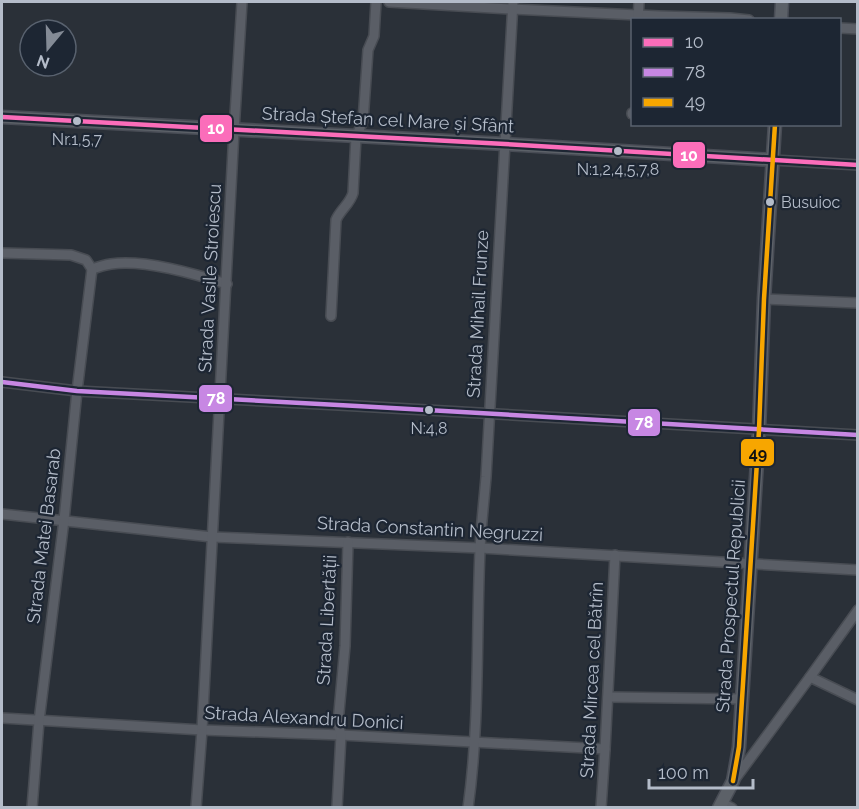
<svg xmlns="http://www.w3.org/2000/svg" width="859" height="809" font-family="Raleway,sans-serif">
	<rect width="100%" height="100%" fill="#2a3038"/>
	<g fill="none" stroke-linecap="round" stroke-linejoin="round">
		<g stroke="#484c53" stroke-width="12">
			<g id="minor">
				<path d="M389,2L512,9L659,16L730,18L749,20"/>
				<path d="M638,20L639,2"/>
				<path d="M840,28L858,29"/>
				<path d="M632,114V113"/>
				<path d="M773,160L858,165"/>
				<path d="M2,253L71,255L86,260L92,269C98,267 105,265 111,264C144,259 195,274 227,284"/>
				<path d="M764,299L858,303"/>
				<path d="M331,316L336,220C340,210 350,204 353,193L356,137L363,121L368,50L374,36L376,2"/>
				<path d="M2,382L77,391L357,406L858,435"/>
				<path d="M2,514L212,537L480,548L858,570"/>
				<path d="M810,677L858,700"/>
				<path d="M608,697L742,699"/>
				<path d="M2,718L202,730L341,735L605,749"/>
				<path d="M735,779L810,677L858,610"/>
				<path d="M722,803L732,808"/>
				<path d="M32,808L39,721L64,520L77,391L92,269"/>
				<path d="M196,808L202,730L234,131L242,2"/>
				<path d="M337,808L341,735L338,723L345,646L348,542"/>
				<path d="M468,808C480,722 476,636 480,550C481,526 484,501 486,477L513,2"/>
				<path d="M601,808L605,749L615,555"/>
			</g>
		</g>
		<g stroke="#484c55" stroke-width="15">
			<g id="major">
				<path d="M781,20L782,2"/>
				<path d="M2,117L505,144L773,160"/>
				<path d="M719,808L733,781L739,747L759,430L764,299L775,124"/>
			</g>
		</g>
		<use href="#minor" stroke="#5a5e66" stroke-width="9"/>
		<use href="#major" stroke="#5c6168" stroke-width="12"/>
		<g stroke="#1d2633" stroke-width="9">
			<path id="bus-1" d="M2,117L505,144L858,165"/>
		</g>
		<g stroke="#1d2633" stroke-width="9">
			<path id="bus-2" d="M2,382L77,391L357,406L858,435"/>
		</g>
		<g stroke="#1d2633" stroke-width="9">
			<path id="bus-3" d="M733,781L739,747L759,430L764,299L775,124"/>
		</g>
		<use href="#bus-1" stroke="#fb6dba" stroke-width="4.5"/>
		<use href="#bus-2" stroke="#c787e3" stroke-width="4.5"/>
		<use href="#bus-3" stroke="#f7a600" stroke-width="4.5"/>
	</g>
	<g fill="#b4bcc9" stroke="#1d2633" stroke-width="2">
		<circle cx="77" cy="121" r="5"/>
		<circle cx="618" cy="151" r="5"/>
		<circle cx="770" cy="202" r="5"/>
		<circle cx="429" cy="410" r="5"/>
	</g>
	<g text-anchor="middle" stroke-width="4.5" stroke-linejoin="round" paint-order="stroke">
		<g font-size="16" fill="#b4bcc9" stroke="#1d2633">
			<text x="77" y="145">Nr.1,5,7</text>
			<text x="618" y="175">N:1,2,4,5,7,8</text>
			<text x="781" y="208" text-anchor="start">Busuioc</text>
			<text x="429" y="434">N:4,8</text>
		</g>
		<g font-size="18" fill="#b4bcc9" stroke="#1d2633">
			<text transform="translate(388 120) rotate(3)" y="6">Strada Ștefan cel Mare și Sfânt</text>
			<text transform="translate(210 278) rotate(-87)" y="6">Strada Vasile Stroiescu</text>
			<text transform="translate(478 314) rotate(-87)" y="6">Strada Mihail Frunze</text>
			<text transform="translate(430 529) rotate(3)" y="6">Strada Constantin Negruzzi</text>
			<text transform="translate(44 536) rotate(-83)" y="6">Strada Matei Basarab</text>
			<text transform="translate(731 596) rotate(-86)" y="6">Strada Prospectul Republicii</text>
			<text transform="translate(327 620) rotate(-87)" y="6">Strada Libertății</text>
			<text transform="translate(592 680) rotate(-87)" y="6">Strada Mircea cel Bătrîn</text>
			<text transform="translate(304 718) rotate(3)" y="6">Strada Alexandru Donici</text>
		</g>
	</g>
	<g stroke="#1d2633" stroke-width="2">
		<rect x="199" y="114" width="34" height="29" rx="6" fill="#fb6dba"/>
		<rect x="672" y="141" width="34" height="28" rx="6" fill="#fb6dba"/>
		<rect x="198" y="384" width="35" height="29" rx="6" fill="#c787e3"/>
		<rect x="627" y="408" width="34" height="29" rx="6" fill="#c787e3"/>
		<rect x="740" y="438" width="35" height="29" rx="6" fill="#f7a600"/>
	</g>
	<g font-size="16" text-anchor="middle" font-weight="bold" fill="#fff">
		<text x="216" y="134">10</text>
		<text x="689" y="161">10</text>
		<text x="216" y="404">78</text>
		<text x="644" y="428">78</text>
	</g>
	<g font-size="16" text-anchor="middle" font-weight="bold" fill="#111">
		<text x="758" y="459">49</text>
	</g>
	<rect width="859" height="809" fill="none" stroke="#b4bcc9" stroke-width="6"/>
	<rect x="631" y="18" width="210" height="108" fill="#1d2633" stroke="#59626f" stroke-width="1.5"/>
	<rect x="643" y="38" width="30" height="9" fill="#fb6dba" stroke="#59626f" stroke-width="1.5"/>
	<text x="685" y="48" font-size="18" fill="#b4bcc9">10</text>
	<rect x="643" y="68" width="30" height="9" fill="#c787e3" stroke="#59626f" stroke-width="1.5"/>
	<text x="685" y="78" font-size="18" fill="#b4bcc9">78</text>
	<rect x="643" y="98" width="30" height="9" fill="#f7a600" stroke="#59626f" stroke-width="1.5"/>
	<text x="685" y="108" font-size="18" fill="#b4bcc9">49</text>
	<g transform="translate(48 48) rotate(199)"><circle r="28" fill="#1d2633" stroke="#59626f" stroke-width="1.5"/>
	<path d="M0-4.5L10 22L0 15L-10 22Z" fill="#848b96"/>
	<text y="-9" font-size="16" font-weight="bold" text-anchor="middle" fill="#b4bcc9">N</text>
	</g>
	<path d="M649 779v9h104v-9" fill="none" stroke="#b4bcc9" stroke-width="3"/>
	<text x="658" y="779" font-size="18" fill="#b4bcc9" stroke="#1d2633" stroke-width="4.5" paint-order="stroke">100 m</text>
</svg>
